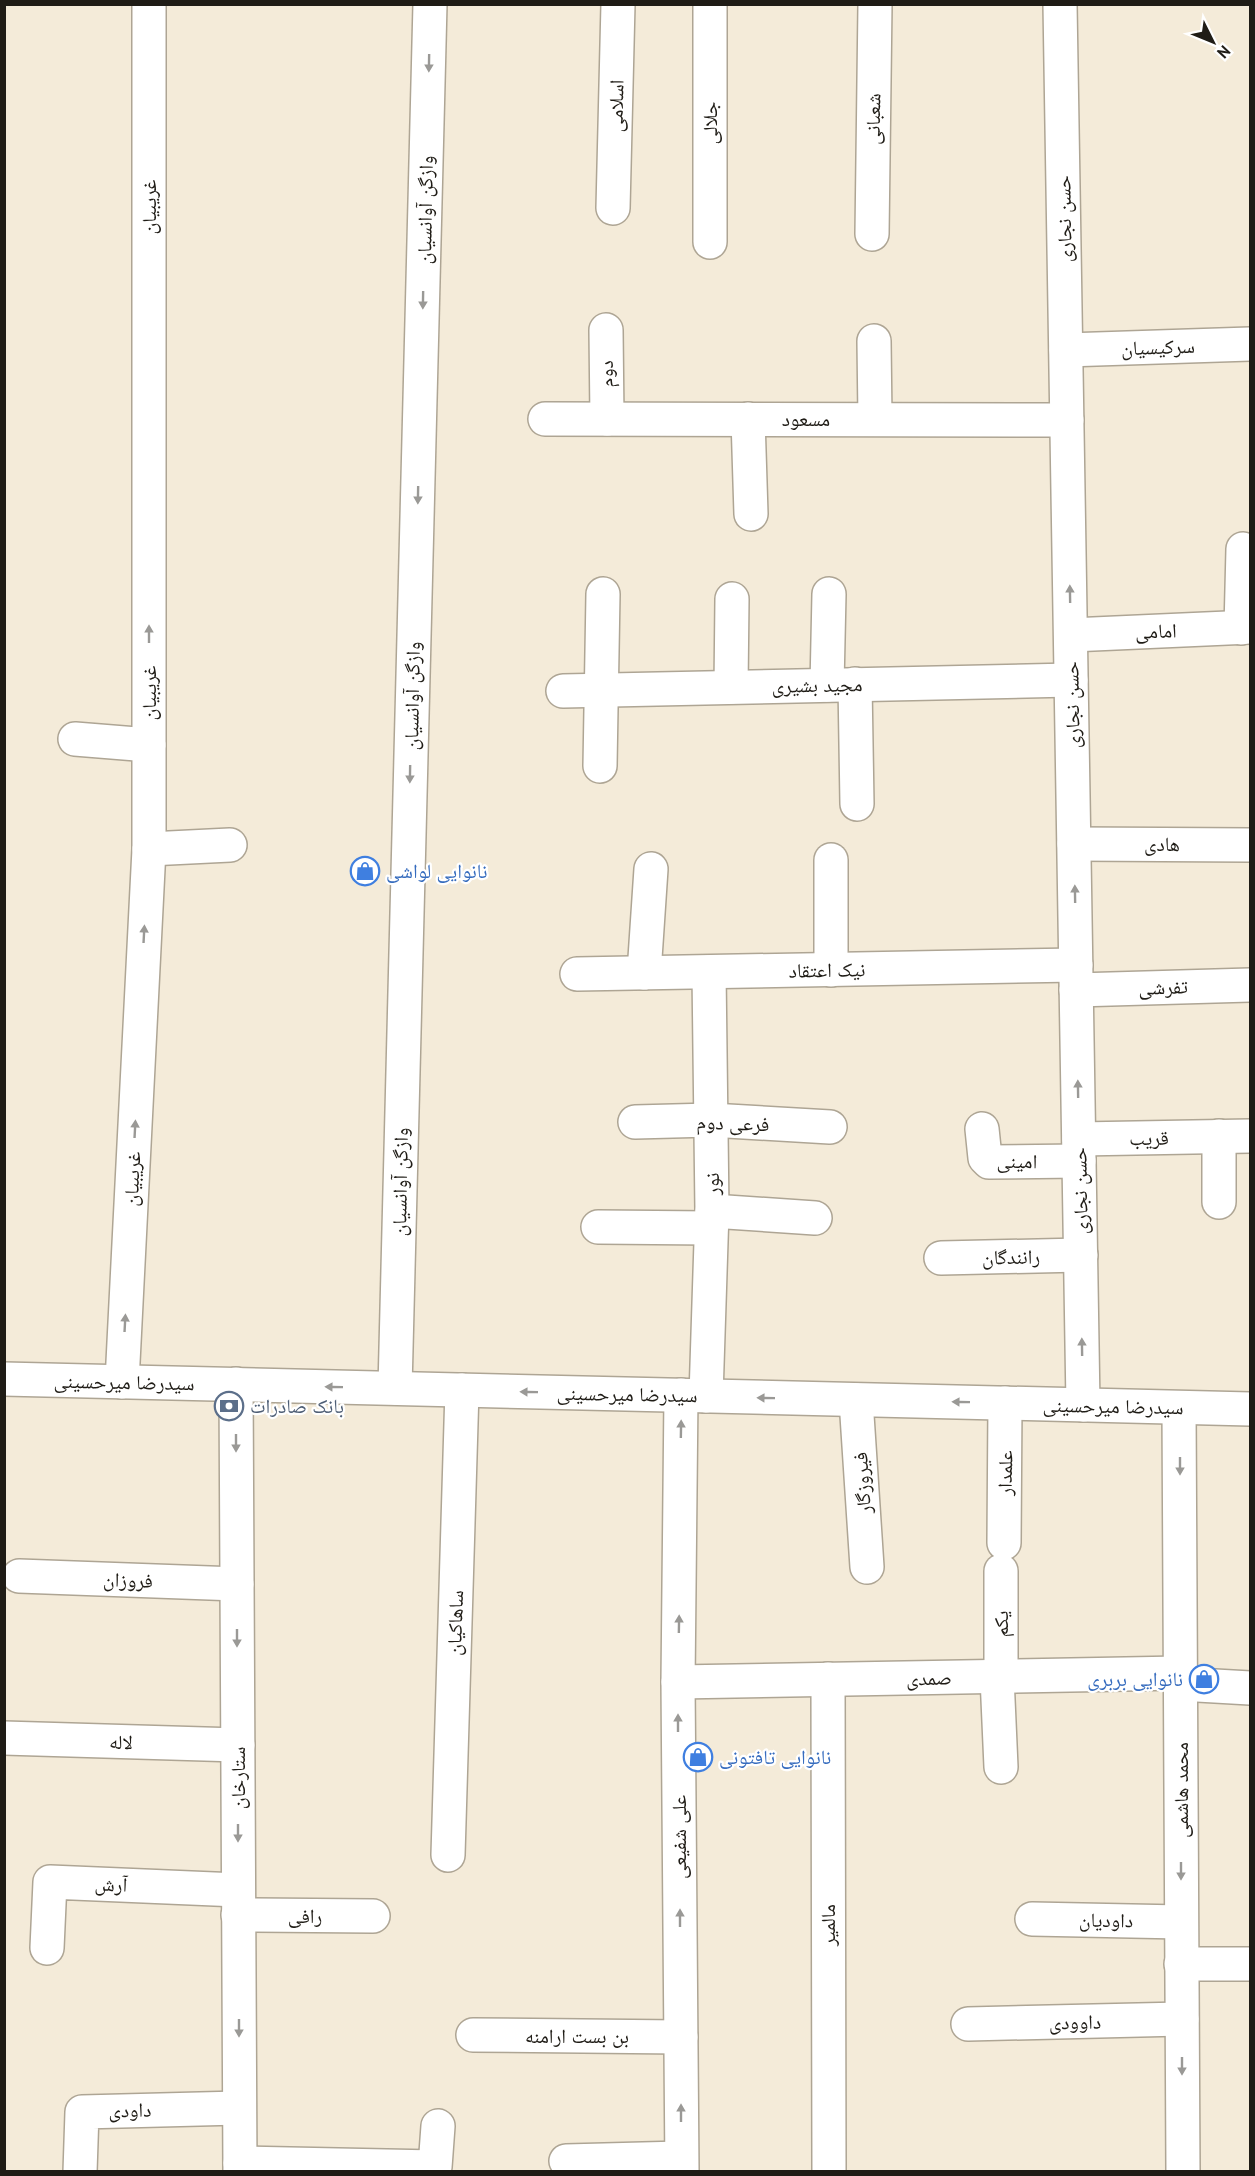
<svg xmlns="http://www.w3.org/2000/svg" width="1255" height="2176" font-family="'PT Sans','Noto Naskh Arabic',sans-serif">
	<rect width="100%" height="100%" fill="#f4ebd9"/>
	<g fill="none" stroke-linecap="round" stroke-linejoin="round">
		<g stroke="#aea594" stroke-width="36">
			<g id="street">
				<path d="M1060,4L1083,1405"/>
				<path d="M613,208L618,4"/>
				<path d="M872,234L875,4"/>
				<path d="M710,242V4"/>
				<path d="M606,330L607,419"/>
				<path d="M874,341L875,419"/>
				<path d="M1066,350L1250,344"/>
				<path d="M545,419L1067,420"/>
				<path d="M748,419L751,514"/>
				<path d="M1241,628L1243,549"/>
				<path d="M1071,635L1250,627"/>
				<path d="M855,684L857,804"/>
				<path d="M827,685L829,594"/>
				<path d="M731,687L732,599"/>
				<path d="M563,691L1071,680"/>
				<path d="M75,739L149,745"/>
				<path d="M600,766L603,594"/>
				<path d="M1074,844L1250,845"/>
				<path d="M149,849L230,845"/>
				<path d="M831,970V860"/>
				<path d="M644,973L651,869"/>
				<path d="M577,974L1076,965"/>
				<path d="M1076,990L1250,985"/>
				<path d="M635,1122L711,1120L830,1127"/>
				<path d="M982,1129L985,1158L989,1162L1079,1161"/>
				<path d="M1079,1139L1250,1136"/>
				<path d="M1219,1202V1136"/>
				<path d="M712,1211L815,1218"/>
				<path d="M598,1227L711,1228"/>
				<path d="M941,1258L1081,1255"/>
				<path d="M4,1379L1250,1409"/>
				<path d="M122,1382L149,849V4"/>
				<path d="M236,1384L240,2172"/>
				<path d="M395,1388L430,4"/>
				<path d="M681,1395L678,1682L682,2172"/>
				<path d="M706,1396L712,1211L709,972"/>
				<path d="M856,1400L867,1567"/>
				<path d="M1179,1408L1183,2172"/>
				<path d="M1004,1543L1005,1403"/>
				<path d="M1001,1571V1677"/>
				<path d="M19,1576L237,1584"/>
				<path d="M997,1677L1001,1767"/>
				<path d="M828,1679L829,2172"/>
				<path d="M678,1682L1180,1673"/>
				<path d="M1180,1684L1250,1688"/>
				<path d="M4,1738L238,1745"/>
				<path d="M448,1855L462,1390"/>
				<path d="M238,1915L373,1916"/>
				<path d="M1032,1919L1181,1922"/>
				<path d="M47,1948L50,1882L238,1890"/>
				<path d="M1181,1964H1250"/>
				<path d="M968,2024L1182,2019"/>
				<path d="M473,2035L681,2037"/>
				<path d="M566,2161L681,2158"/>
				<path d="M240,2163L435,2167L438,2126"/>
				<path d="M80,2172L82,2112L239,2108"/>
			</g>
		</g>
		<use href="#street" stroke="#fff" stroke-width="33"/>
	</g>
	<defs><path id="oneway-solid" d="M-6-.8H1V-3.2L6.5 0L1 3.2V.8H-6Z" transform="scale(1.5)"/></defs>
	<g fill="#9a9996">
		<use href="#oneway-solid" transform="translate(429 63) rotate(91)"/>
		<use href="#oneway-solid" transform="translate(423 300) rotate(91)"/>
		<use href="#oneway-solid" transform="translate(418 495) rotate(91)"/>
		<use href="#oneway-solid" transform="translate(1070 594) rotate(-91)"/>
		<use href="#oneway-solid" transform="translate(149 634) rotate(-90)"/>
		<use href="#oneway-solid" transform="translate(410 774) rotate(91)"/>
		<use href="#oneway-solid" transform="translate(1075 894) rotate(-91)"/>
		<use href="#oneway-solid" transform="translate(144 934) rotate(-87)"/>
		<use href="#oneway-solid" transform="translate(1078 1089) rotate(-91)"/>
		<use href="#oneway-solid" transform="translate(135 1129) rotate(-87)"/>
		<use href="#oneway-solid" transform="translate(125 1323) rotate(-87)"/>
		<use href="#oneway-solid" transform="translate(1082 1347) rotate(-91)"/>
		<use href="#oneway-solid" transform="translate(334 1387) rotate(-179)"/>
		<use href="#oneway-solid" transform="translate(529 1392) rotate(-179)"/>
		<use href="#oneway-solid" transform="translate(766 1398) rotate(-179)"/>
		<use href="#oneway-solid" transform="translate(961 1402) rotate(-179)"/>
		<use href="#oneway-solid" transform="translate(681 1429) rotate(-89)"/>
		<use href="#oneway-solid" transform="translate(236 1443) rotate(90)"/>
		<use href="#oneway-solid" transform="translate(1180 1466) rotate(90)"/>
		<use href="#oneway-solid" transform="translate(679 1624) rotate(-89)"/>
		<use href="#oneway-solid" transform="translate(237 1638) rotate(90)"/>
		<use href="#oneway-solid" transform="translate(678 1723) rotate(-90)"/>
		<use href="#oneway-solid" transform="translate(238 1833) rotate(90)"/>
		<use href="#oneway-solid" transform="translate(1181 1871) rotate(90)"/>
		<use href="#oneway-solid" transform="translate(680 1918) rotate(-90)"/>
		<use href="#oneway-solid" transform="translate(239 2028) rotate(90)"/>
		<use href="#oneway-solid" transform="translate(1182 2066) rotate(90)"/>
		<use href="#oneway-solid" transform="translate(681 2113) rotate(-90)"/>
	</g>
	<defs>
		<g id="shop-ring" transform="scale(1.5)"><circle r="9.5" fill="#fff" stroke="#3f7fe0" stroke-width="1.5"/><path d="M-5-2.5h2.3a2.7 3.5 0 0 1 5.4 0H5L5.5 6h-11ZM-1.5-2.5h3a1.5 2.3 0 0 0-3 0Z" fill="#3f7fe0"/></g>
		<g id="bank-ring" transform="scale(1.5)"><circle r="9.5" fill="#fff" stroke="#5c6f8a" stroke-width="1.5"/><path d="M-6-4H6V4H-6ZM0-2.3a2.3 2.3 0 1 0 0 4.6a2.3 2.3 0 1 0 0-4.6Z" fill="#5c6f8a"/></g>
	</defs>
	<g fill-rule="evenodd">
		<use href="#shop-ring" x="365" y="871"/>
		<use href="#bank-ring" x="229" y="1406"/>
		<use href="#shop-ring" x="1204" y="1679"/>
		<use href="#shop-ring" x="698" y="1757"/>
	</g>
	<g text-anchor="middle" stroke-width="4.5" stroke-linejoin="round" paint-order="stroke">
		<g font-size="20" fill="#1f1c16" stroke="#fff">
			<text transform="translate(616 106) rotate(-89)" y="7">اسلامی</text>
			<text transform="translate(873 119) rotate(-89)" y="7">شعبانی</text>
			<text transform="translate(710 123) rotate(-90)" y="7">جلالی</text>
			<text transform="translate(149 207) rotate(-90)" y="7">غریبیان</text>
			<text transform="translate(425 210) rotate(-89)" y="7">وازگن آوانسیان</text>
			<text transform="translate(1064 219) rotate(-91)" y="7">حسن نجاری</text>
			<text transform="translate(1158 347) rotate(-2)" y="7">سرکیسیان</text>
			<text transform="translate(606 374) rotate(-91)" y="7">دوم</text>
			<text x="806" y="426">مسعود</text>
			<text transform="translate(1156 631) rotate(-2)" y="7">امامی</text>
			<text transform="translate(817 685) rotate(-1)" y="7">مجید بشیری</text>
			<text transform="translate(149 693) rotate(-90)" y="7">غریبیان</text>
			<text transform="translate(412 696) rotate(-89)" y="7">وازگن آوانسیان</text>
			<text transform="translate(1072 705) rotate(-91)" y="7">حسن نجاری</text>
			<text x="1162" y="851">هادی</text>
			<text transform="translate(827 970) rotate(-1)" y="7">نیک اعتقاد</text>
			<text transform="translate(1163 987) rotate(-2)" y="7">تفرشی</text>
			<text transform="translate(733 1123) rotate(2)" y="7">فرعی دوم</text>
			<text transform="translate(1149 1138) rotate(-1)" y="7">قریب</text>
			<text transform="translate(1017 1161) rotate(1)" y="7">امینی</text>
			<text transform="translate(132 1179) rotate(-87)" y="7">غریبیان</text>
			<text transform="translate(400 1182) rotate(-89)" y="7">وازگن آوانسیان</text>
			<text transform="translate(712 1184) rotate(-91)" y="7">نور</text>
			<text transform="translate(1080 1191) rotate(-91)" y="7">حسن نجاری</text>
			<text transform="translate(1011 1257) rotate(-1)" y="7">رانندگان</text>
			<text transform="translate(124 1382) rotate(1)" y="7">سیدرضا میرحسینی</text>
			<text transform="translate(627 1394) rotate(1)" y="7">سیدرضا میرحسینی</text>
			<text transform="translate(1113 1406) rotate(1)" y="7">سیدرضا میرحسینی</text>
			<text transform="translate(1005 1473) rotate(-89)" y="7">علمدار</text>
			<text transform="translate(862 1483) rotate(-94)" y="7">فیروزگار</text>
			<text transform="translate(128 1580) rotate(2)" y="7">فروزان</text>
			<text transform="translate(455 1623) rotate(-88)" y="7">ساهاکیان</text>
			<text transform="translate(1001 1624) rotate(-90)" y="7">یکم</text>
			<text transform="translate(929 1678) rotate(-1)" y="7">صمدی</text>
			<text transform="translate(121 1742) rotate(2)" y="7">لاله</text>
			<text transform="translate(238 1778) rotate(-90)" y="7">ستارخان</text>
			<text transform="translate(1181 1790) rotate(-90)" y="7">محمد هاشمی</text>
			<text transform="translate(679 1837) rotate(-90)" y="7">علی شفیعی</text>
			<text transform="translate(111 1884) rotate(3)" y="7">آرش</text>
			<text x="305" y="1923">رافی</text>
			<text transform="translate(1106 1920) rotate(1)" y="7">داودیان</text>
			<text transform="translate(828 1925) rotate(-90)" y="7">مالمیر</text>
			<text transform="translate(1075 2022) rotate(-1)" y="7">داوودی</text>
			<text x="577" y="2043">بن بست ارامنه</text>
			<text transform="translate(130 2110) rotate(-1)" y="7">داودی</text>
		</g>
		<g font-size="20" fill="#366cbe" stroke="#fff" text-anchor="start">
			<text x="386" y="878">نانوایی لواشی</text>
			<text x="1183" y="1686" text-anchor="end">نانوایی بربری</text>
			<text x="719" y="1764">نانوایی تافتونی</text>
		</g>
		<g font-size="20" fill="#4e5e75" stroke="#fff" text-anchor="start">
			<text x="250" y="1413">بانک صادرات</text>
		</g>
	</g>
	<rect width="1255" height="2176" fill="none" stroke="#1f1c16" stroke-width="12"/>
	<g transform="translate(1213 42) rotate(133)" stroke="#ffffff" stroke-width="4.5" paint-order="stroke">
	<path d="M0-4.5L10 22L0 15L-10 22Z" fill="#1f1c16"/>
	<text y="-9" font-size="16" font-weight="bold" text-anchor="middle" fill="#1f1c16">N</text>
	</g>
</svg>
